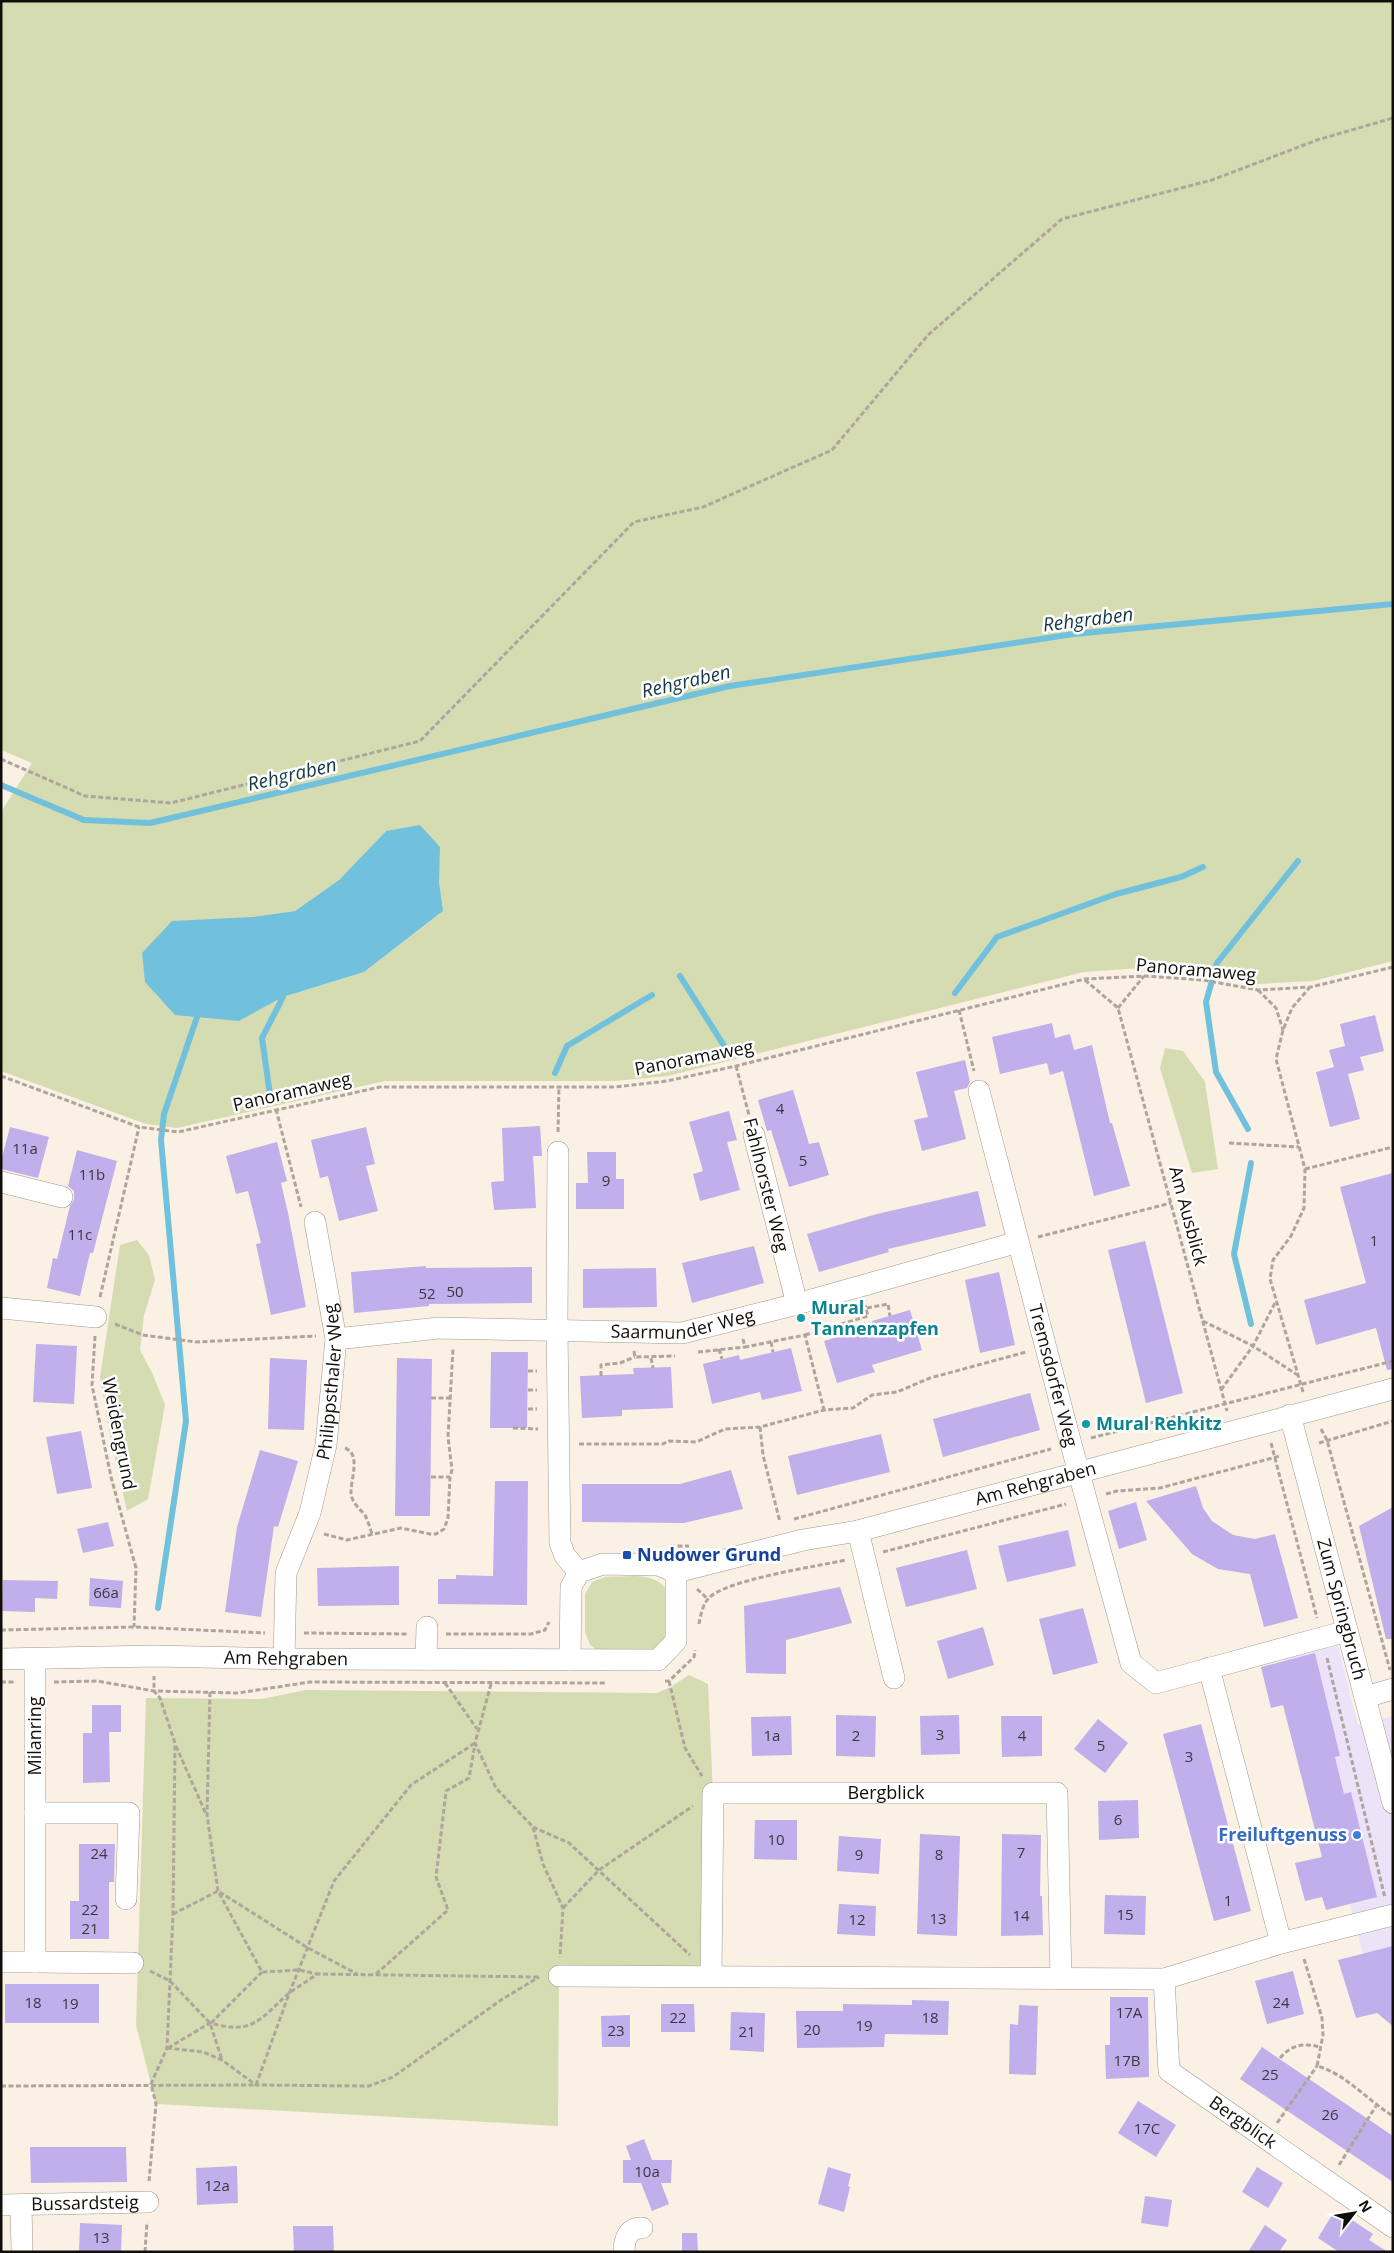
<svg xmlns="http://www.w3.org/2000/svg" width="1394" height="2253" font-family="'Open Sans',sans-serif">
	<rect width="100%" height="100%" fill="#faf0e4"/>
	<path fill="#ece3f8" d="M1338,1645L1358,1725L1393,1716V1988L1366,1965L1284,1659Z"/>
	<g fill="#d6dcb2" fill-rule="evenodd">
		<path d="M1,1H1393V961L1313,981L1258,984L1142,968L1084,972L668,1076L615,1081H385L177,1128L146,1124L1,1071V812L32,763L1,750ZM386,831L439,882L442,912L364,972L283,997L239,1021L252,917L295,911L339,880Z"/>
		<path d="M1165,1048L1183,1051L1205,1082L1218,1169L1192,1173L1160,1068Z"/>
		<path d="M137,1240L149,1255L155,1280L144,1315L140,1350L153,1375L165,1405L148,1499L127,1511L111,1441L100,1377L120,1245Z"/>
		<path d="M605,1577C625,1577 653,1571 666,1589C667,1610 675,1641 651,1650H597L590,1645L585,1632V1594L592,1582Z"/>
		<path d="M689,1675L708,1684L713,1793L711,1976H559L558,2126L156,2104L136,2025L146,1698L261,1699L306,1690L657,1693L671,1687Z"/>
	</g>
	<path fill="#72c1dc" d="M420,825L440,847L439,882L443,911L364,972L283,997L239,1021L175,1015L145,982L142,953L172,921L252,917L295,911L339,880L386,831Z"/>
	<g fill="none" stroke-linecap="round" stroke-linejoin="round">
		<g stroke="#72c1dc" stroke-width="6">
			<path d="M1,785L84,820L150,823L730,686L1074,634L1393,604"/>
			<path d="M680,976L728,1052"/>
			<path d="M955,993L997,937L1116,894L1181,877L1203,867"/>
			<path d="M555,1073L567,1046L652,995"/>
			<path d="M270,1095L262,1038L283,997"/>
			<path d="M1248,1129L1216,1072L1206,1002L1217,963L1298,861"/>
			<path d="M1251,1324L1234,1254L1251,1163"/>
			<path d="M158,1608L186,1421L161,1140L164,1114L197,1017"/>
		</g>
	</g>
	<g fill="#c0afeb">
		<path d="M1375,1015L1384,1051L1360,1057L1364,1070L1348,1074L1360,1119L1330,1127L1316,1072L1334,1067L1329,1050L1345,1046L1340,1024Z"/>
		<path d="M1052,1023L1055,1038L1070,1034L1074,1050L1092,1045L1110,1123H1112L1130,1186L1094,1196L1063,1071L1050,1075L1047,1063L1000,1074L992,1037Z"/>
		<path d="M965,1060L970,1082L967,1088L954,1091L966,1139L922,1151L914,1120L928,1117L916,1072Z"/>
		<path d="M793,1090L809,1144L819,1142L829,1175L789,1187L771,1130L767,1131L758,1100Z"/>
		<path d="M729,1111L737,1140L727,1142L740,1190L700,1201L693,1174L703,1171L689,1122Z"/>
		<path d="M540,1126L542,1156H533L536,1208L494,1210L491,1182L504,1181L502,1128Z"/>
		<path d="M10,1127L49,1137L38,1178L1,1169V1161Z"/>
		<path d="M366,1127L375,1164L366,1166L378,1211L339,1221L328,1176L320,1178L311,1140Z"/>
		<path d="M277,1142L287,1181L281,1183L288,1213L306,1307L271,1315L256,1244L261,1243L248,1191L236,1194L226,1156Z"/>
		<path d="M77,1150L117,1161L93,1253H90L80,1296L47,1288L53,1258L57,1259L70,1206L74,1200V1191L68,1186Z"/>
		<path d="M587,1152H616V1179H624V1209H576V1183H588Z"/>
		<path d="M1393,1173V1369L1387,1370L1376,1328L1316,1345L1304,1300L1366,1283L1340,1187Z"/>
		<path d="M978,1191L986,1226L888,1249L889,1252L819,1272L807,1234L877,1214Z"/>
		<path d="M1145,1241L1183,1393L1146,1403L1108,1250Z"/>
		<path d="M754,1246L764,1283L692,1303L682,1263Z"/>
		<path d="M426,1266V1268L532,1267V1303L429,1304V1306L354,1313L351,1272Z"/>
		<path d="M656,1268L657,1307L583,1308V1269Z"/>
		<path d="M999,1272L1015,1345L980,1353L965,1280Z"/>
		<path d="M910,1310L922,1350L872,1365L875,1372L837,1383L824,1341L873,1326L872,1321Z"/>
		<path d="M36,1344L77,1346L74,1404L33,1402Z"/>
		<path d="M791,1348L802,1391L762,1400L760,1392L712,1404L703,1364L739,1355L740,1360Z"/>
		<path d="M491,1352H528L527,1428H490Z"/>
		<path d="M270,1358L307,1360L304,1430L268,1429Z"/>
		<path d="M397,1358L432,1359L430,1516H395Z"/>
		<path d="M671,1367L673,1408L622,1410V1416L582,1418L580,1376L634,1374L633,1368Z"/>
		<path d="M1030,1393L1040,1430L943,1457L933,1419Z"/>
		<path d="M81,1431L92,1488L57,1494L46,1437Z"/>
		<path d="M881,1434L890,1472L797,1495L788,1456Z"/>
		<path d="M260,1450L298,1461L278,1527L274,1526L261,1617L225,1612L237,1527Z"/>
		<path d="M731,1470L743,1509L684,1523L582,1522V1484H680Z"/>
		<path d="M495,1481H528L527,1605L438,1604V1579H456V1575L493,1576Z"/>
		<path d="M1196,1486L1203,1508L1212,1521L1233,1535L1255,1539L1275,1534L1298,1618L1264,1627L1250,1574L1218,1569L1192,1554L1146,1501Z"/>
		<path d="M1136,1502L1147,1540L1119,1549L1108,1511Z"/>
		<path d="M1393,1507V1639H1386L1359,1526Z"/>
		<path d="M108,1522L114,1546L83,1553L77,1529Z"/>
		<path d="M1068,1530L1076,1566L1007,1582L998,1546Z"/>
		<path d="M967,1550L977,1589L906,1607L896,1568Z"/>
		<path d="M399,1566V1605L318,1606L317,1568Z"/>
		<path d="M90,1578L123,1581L121,1608L89,1606Z"/>
		<path d="M3,1580L58,1581L57,1599L35,1598V1612L2,1611Z"/>
		<path d="M840,1587L852,1623L786,1640V1674L746,1673L744,1606Z"/>
		<path d="M1083,1608L1098,1663L1053,1675L1039,1619Z"/>
		<path d="M983,1627L994,1665L948,1679L937,1641Z"/>
		<path d="M1315,1653L1340,1756L1335,1757L1344,1794L1351,1792L1377,1897L1326,1910L1322,1897L1305,1901L1295,1863L1322,1857L1283,1705L1271,1708L1261,1667Z"/>
		<path d="M92,1705H121V1732H109L110,1782L83,1783V1733H92Z"/>
		<path d="M836,1715L876,1716L875,1757L836,1756Z"/>
		<path d="M959,1715L960,1754L921,1755L920,1716Z"/>
		<path d="M791,1716L792,1755L752,1756L751,1717Z"/>
		<path d="M1001,1716H1042V1756L1002,1757Z"/>
		<path d="M1098,1719L1128,1743L1105,1773L1074,1749Z"/>
		<path d="M1201,1724L1251,1911L1214,1921L1163,1734Z"/>
		<path d="M1138,1800L1139,1838L1099,1840L1098,1801Z"/>
		<path d="M755,1820H797V1860L754,1859Z"/>
		<path d="M920,1834L960,1836L957,1936L917,1934Z"/>
		<path d="M1002,1834L1041,1835L1040,1896H1042L1043,1935L1001,1936Z"/>
		<path d="M839,1836L881,1839L879,1874L837,1871Z"/>
		<path d="M79,1844H115L114,1882H109V1939H70V1901H79Z"/>
		<path d="M1105,1895L1146,1896L1145,1935L1104,1934Z"/>
		<path d="M839,1904L876,1906L875,1936L837,1934Z"/>
		<path d="M1393,1946V2026L1377,2013L1356,2018L1338,1960Z"/>
		<path d="M1293,1971L1304,2014L1267,2024L1255,1981Z"/>
		<rect x="5" y="1984" width="94" height="39"/>
		<path d="M1110,1997H1148L1149,2077L1106,2079L1105,2045H1110Z"/>
		<path d="M912,2000L949,2001L948,2035L885,2034L884,2047L797,2048L796,2011H843V2004L912,2005Z"/>
		<path d="M661,2004H694L695,2032H661Z"/>
		<path d="M1019,2005L1038,2006L1036,2075L1009,2074L1010,2024L1018,2025Z"/>
		<path d="M731,2012L765,2013L764,2052L730,2050Z"/>
		<path d="M630,2015V2047H602L601,2016Z"/>
		<path d="M1262,2047L1393,2136V2182L1240,2079Z"/>
		<path d="M1138,2101L1176,2125L1156,2157L1118,2133Z"/>
		<path d="M644,2139L652,2160H672L671,2183H661L669,2204L652,2211L641,2183H623V2160H631L626,2146Z"/>
		<path d="M30,2147H126L127,2182L31,2183Z"/>
		<path d="M237,2166L238,2203L197,2205L196,2168Z"/>
		<path d="M828,2167L851,2174L848,2186L850,2187L844,2212L818,2204Z"/>
		<path d="M1257,2167L1283,2183L1268,2208L1242,2192Z"/>
		<path d="M1145,2196L1172,2200L1168,2227L1141,2223Z"/>
		<path d="M1332,2215L1343,2222L1346,2216L1373,2234L1369,2240L1388,2252H1339L1318,2238Z"/>
		<path d="M80,2223L122,2225L121,2252H79Z"/>
		<path d="M1265,2225L1287,2240L1279,2252H1248Z"/>
		<path d="M293,2226H333L334,2252H294Z"/>
		<path d="M682,2233H697L698,2252H682Z"/>
	</g>
	<g fill="none" stroke-linecap="round" stroke-linejoin="round">
		<g stroke="#a1988c" stroke-width="22">
			<g id="minor">
				<path id="s1" d="M979,1091L1071,1444L1131,1663L1156,1683L1347,1631"/>
				<path d="M754,1135L797,1304"/>
				<path d="M558,1152L557,1330L560,1543L565,1556L579,1572"/>
				<path d="M1,1182L62,1197"/>
				<path d="M1,1308L96,1317"/>
				<path id="s2" d="M336,1339L439,1328L682,1333L797,1304L1018,1242"/>
				<path id="s3" d="M1290,1415L1393,1803"/>
				<path d="M858,1531L894,1678"/>
				<path id="s4" d="M1,1659L155,1656L284,1659L658,1660L676,1641V1572"/>
				<path id="s5" d="M284,1659L286,1573L310,1513L326,1445L336,1339L315,1222"/>
				<path d="M426,1659L427,1627"/>
				<path id="s6" d="M570,1660L571,1587L579,1572L603,1564L658,1565L676,1572L803,1540L858,1531L1393,1389"/>
				<path d="M1209,1668L1281,1943"/>
				<path d="M1365,1697L1393,1689"/>
				<path d="M35,1813H129L126,1899"/>
				<path d="M1,1962H35V1659"/>
				<path d="M35,1962L133,1963"/>
				<path d="M559,1976L1164,1979L1281,1943L1393,1915"/>
				<path id="s7" d="M711,1976L713,1793H1057L1061,1979"/>
				<path id="s8" d="M1164,1979L1169,2071L1393,2227"/>
				<path id="s9" d="M1,2205L148,2202"/>
				<path d="M21,2205L22,2252"/>
				<path d="M624,2252C624,2240 628,2227 642,2228"/>
			</g>
		</g>
		<g stroke="#aea69d" stroke-width="3" stroke-dasharray="5 2.5" stroke-linecap="butt">
			<path d="M1,759L85,796L171,803L420,741L634,522L703,507L832,450L928,335L1062,219L1212,180L1317,140L1393,118"/>
			<path d="M1085,980L1118,1008L1227,1411"/>
			<path d="M1258,990L1276,1008L1283,1030"/>
			<path d="M1118,1008L1144,976"/>
			<path d="M959,1010L974,1071"/>
			<path d="M736,1066L749,1115"/>
			<path d="M1,1076L139,1127L178,1132L380,1087H615L667,1081L736,1066L1085,979L1144,976L1203,980L1258,990L1311,987L1393,967"/>
			<path d="M276,1109L301,1207"/>
			<path d="M558,1132L559,1086"/>
			<path d="M1229,1143L1299,1147"/>
			<path d="M1305,1169L1393,1147"/>
			<path d="M1038,1237L1171,1203"/>
			<path d="M100,1297L139,1127"/>
			<path d="M867,1308L888,1304L890,1316"/>
			<path d="M1203,1321L1253,1346L1299,1376"/>
			<path d="M115,1324L143,1335L196,1342L316,1336"/>
			<path d="M842,1324L844,1334"/>
			<path d="M805,1335L868,1316L865,1305"/>
			<path d="M95,1336L92,1385L111,1477L136,1568L134,1627"/>
			<path d="M743,1339L745,1347L805,1335L824,1410"/>
			<path d="M771,1342L773,1352"/>
			<path d="M719,1349L722,1359"/>
			<path d="M634,1351L635,1357L675,1356"/>
			<path d="M698,1352L745,1347"/>
			<path d="M651,1358L653,1368"/>
			<path d="M528,1371H537"/>
			<path d="M601,1376V1365L620,1363L635,1357"/>
			<path d="M528,1390H537"/>
			<path d="M1221,1390L1253,1346L1276,1301"/>
			<path d="M1303,1392L1270,1279L1273,1260L1291,1236L1304,1208L1305,1169L1276,1059L1283,1030L1292,1008L1310,987"/>
			<path d="M431,1398H451"/>
			<path d="M528,1409H537"/>
			<path d="M760,1427L763,1455L780,1522"/>
			<path d="M513,1428L538,1429"/>
			<path d="M1321,1429L1327,1440L1390,1670"/>
			<path d="M1091,1438L1393,1361"/>
			<path d="M1271,1443L1317,1618"/>
			<path d="M1319,1443L1393,1421"/>
			<path d="M579,1444H663L669,1441L696,1442L725,1429L760,1427L824,1410L853,1408L872,1395L897,1392L930,1378L1026,1352"/>
			<path d="M345,1448C361,1454 351,1478 351,1492C351,1502 359,1508 365,1515C368,1521 370,1528 372,1534"/>
			<path d="M431,1477H450"/>
			<path d="M1106,1494L1117,1491L1160,1488L1280,1456"/>
			<path d="M794,1519L1051,1449"/>
			<path d="M324,1534L347,1540L401,1528L430,1534H436L444,1529L448,1518L450,1477L452,1470L448,1437L453,1349"/>
			<path d="M670,1546H689"/>
			<path d="M883,1552L1066,1504"/>
			<path d="M697,1589L708,1599"/>
			<path d="M699,1624C700,1617 703,1604 708,1599C723,1580 819,1566 846,1560"/>
			<path d="M1,1630L134,1627L265,1633"/>
			<path d="M304,1633L407,1634"/>
			<path d="M446,1634H531L545,1630L549,1622"/>
			<path d="M1327,1658L1385,1898"/>
			<path d="M665,1681H669L694,1657L695,1650"/>
			<path d="M669,1681L685,1748L702,1776"/>
			<path d="M1,1682H15"/>
			<path d="M54,1682L97,1681L154,1691L238,1693L310,1682L606,1683"/>
			<path d="M445,1683L477,1729"/>
			<path d="M491,1684L475,1743L496,1788L533,1827L543,1864L563,1908L560,1957"/>
			<path d="M210,1692L207,1815L218,1891L262,1972L299,1970L317,1974"/>
			<path d="M176,1746L206,1814"/>
			<path d="M533,1827L569,1843L690,1955"/>
			<path d="M563,1908L599,1870L693,1806"/>
			<path d="M173,1914L218,1891L308,1948L357,1974"/>
			<path d="M1304,1959L1322,2018L1323,2035L1317,2066C1346,2074 1367,2100 1393,2116"/>
			<path d="M150,1971L170,1981L210,2023L222,2060"/>
			<path d="M376,1974L448,1910L436,1877L446,1791L469,1778L475,1744"/>
			<path d="M211,2023L262,1972"/>
			<path d="M167,2048L203,2052L222,2060L256,2085L369,2086L393,2077L501,2000L539,1977"/>
			<path d="M168,2048L210,2023C253,2035 259,2020 288,1994C297,1987 308,1981 317,1974L539,1977"/>
			<path d="M1280,2058C1290,2046 1303,2042 1319,2047"/>
			<path d="M1,2086L256,2085L289,1994L334,1881L411,1785L475,1743"/>
			<path d="M1277,2123L1317,2066"/>
			<path d="M1339,2165L1376,2106"/>
			<path d="M149,2181L156,2104L151,2084L167,2048L173,1914L175,1743L160,1698L154,1691V1676"/>
			<path d="M145,2252L147,2222"/>
		</g>
		<use href="#minor" stroke="#fff" stroke-width="21"/>
	</g>
	<g fill="#0f9aa8" stroke="#fff" stroke-width="2">
		<circle cx="801" cy="1318" r="5"/>
		<circle cx="1086" cy="1424" r="5"/>
	</g>
	<rect fill="#1a4fb4" stroke="#fff" stroke-width="2" x="622" y="1550" width="10" height="10" rx="2.5"/>
	<circle fill="#3f7fe0" stroke="#fff" stroke-width="2" cx="1357" cy="1835" r="5"/>
	<g text-anchor="middle" stroke-width="5" stroke-linejoin="round" paint-order="stroke">
		<g font-size="15" fill="#3d3642">
			<text x="780" y="1114">4</text>
			<text x="25" y="1154">11a</text>
			<text x="803" y="1166">5</text>
			<text x="92" y="1180">11b</text>
			<text x="606" y="1186">9</text>
			<text x="80" y="1240">11c</text>
			<text x="1374" y="1246">1</text>
			<text x="455" y="1297">50</text>
			<text x="427" y="1299">52</text>
			<text x="106" y="1598">66a</text>
			<text x="940" y="1740">3</text>
			<text x="772" y="1741">1a</text>
			<text x="856" y="1741">2</text>
			<text x="1022" y="1741">4</text>
			<text x="1101" y="1751">5</text>
			<text x="1189" y="1762">3</text>
			<text x="1118" y="1825">6</text>
			<text x="776" y="1845">10</text>
			<text x="1021" y="1858">7</text>
			<text x="99" y="1859">24</text>
			<text x="859" y="1860">9</text>
			<text x="939" y="1860">8</text>
			<text x="1228" y="1906">1</text>
			<text x="90" y="1915">22</text>
			<text x="1125" y="1920">15</text>
			<text x="1021" y="1921">14</text>
			<text x="938" y="1924">13</text>
			<text x="857" y="1925">12</text>
			<text x="90" y="1934">21</text>
			<text x="33" y="2008">18</text>
			<text x="1281" y="2008">24</text>
			<text x="70" y="2009">19</text>
			<text x="1129" y="2018">17A</text>
			<text x="678" y="2023">22</text>
			<text x="930" y="2023">18</text>
			<text x="864" y="2031">19</text>
			<text x="812" y="2035">20</text>
			<text x="616" y="2036">23</text>
			<text x="747" y="2037">21</text>
			<text x="1127" y="2066">17B</text>
			<text x="1270" y="2080">25</text>
			<text x="1330" y="2120">26</text>
			<text x="1147" y="2134">17C</text>
			<text x="647" y="2177">10a</text>
			<text x="217" y="2191">12a</text>
			<text x="101" y="2243">13</text>
		</g>
		<g font-size="18" fill="#110e0a" stroke="#fff">
			<text transform="translate(1196 970) rotate(5)" y="6">Panoramaweg</text>
			<text transform="translate(694 1058) rotate(-11)" y="6">Panoramaweg</text>
			<text transform="translate(292 1092) rotate(-13)" y="6">Panoramaweg</text>
			<text transform="translate(766 1185) rotate(76)" y="6">Fahlhorster Weg</text>
			<text transform="translate(1188 1216) rotate(75)" y="6">Am Ausblick</text>
			<text dy="6" stroke="none"><textPath href="#s2" startOffset="348">Saarmunder Weg</textPath></text>
			<text dy="6" stroke="none"><textPath href="#s1" startOffset="294">Tremsdorfer Weg</textPath></text>
			<text dy="6" stroke="none"><textPath href="#s5" startOffset="284">Philippsthaler Weg</textPath></text>
			<text transform="translate(119 1434) rotate(79)" y="6">Weidengrund</text>
			<text dy="6" stroke="none"><textPath href="#s6" startOffset="560">Am Rehgraben</textPath></text>
			<text dy="6" stroke="none"><textPath href="#s3" startOffset="201">Zum Springbruch</textPath></text>
			<text dy="6" stroke="none"><textPath href="#s4" startOffset="285">Am Rehgraben</textPath></text>
			<text transform="translate(35 1736) rotate(-90)" y="6">Milanring</text>
			<text dy="6" stroke="none"><textPath href="#s7" startOffset="356">Bergblick</textPath></text>
			<text dy="6" stroke="none"><textPath href="#s8" startOffset="182">Bergblick</textPath></text>
			<text dy="6" stroke="none"><textPath href="#s9" startOffset="84">Bussardsteig</textPath></text>
		</g>
		<g font-size="18" font-weight="bold" fill="#0d838f" stroke="#fff" text-anchor="start">
			<text x="811" y="1314">Mural<tspan x="811" dy="21">Tannenzapfen</tspan></text>
			<text x="1096" y="1430">Mural Rehkitz</text>
		</g>
		<g font-size="18" font-weight="bold" fill="#164399" stroke="#fff" text-anchor="start">
			<text x="637" y="1561">Nudower Grund</text>
		</g>
		<g font-size="18" font-weight="bold" fill="#366cbe" stroke="#fff" text-anchor="end">
			<text x="1347" y="1841">Freiluftgenuss</text>
		</g>
		<g font-size="19" font-style="italic" fill="#143945" stroke="#fff">
			<text transform="translate(1088 619) rotate(-7)" y="7">Rehgraben</text>
			<text transform="translate(686 681) rotate(-13)" y="7">Rehgraben</text>
			<text transform="translate(292 774) rotate(-13)" y="7">Rehgraben</text>
		</g>
	</g>
	<rect width="1394" height="2253" fill="none" stroke="#110e0a" stroke-width="5"/>
	<g transform="translate(1354 2213) rotate(59)" stroke="#ffffff" stroke-width="4" paint-order="stroke">
	<path d="M0-4L9 19L0 12L-9 19Z" fill="#110e0a"/>
	<text y="-8" font-size="14" font-weight="bold" text-anchor="middle" fill="#110e0a">N</text>
	</g>
</svg>
